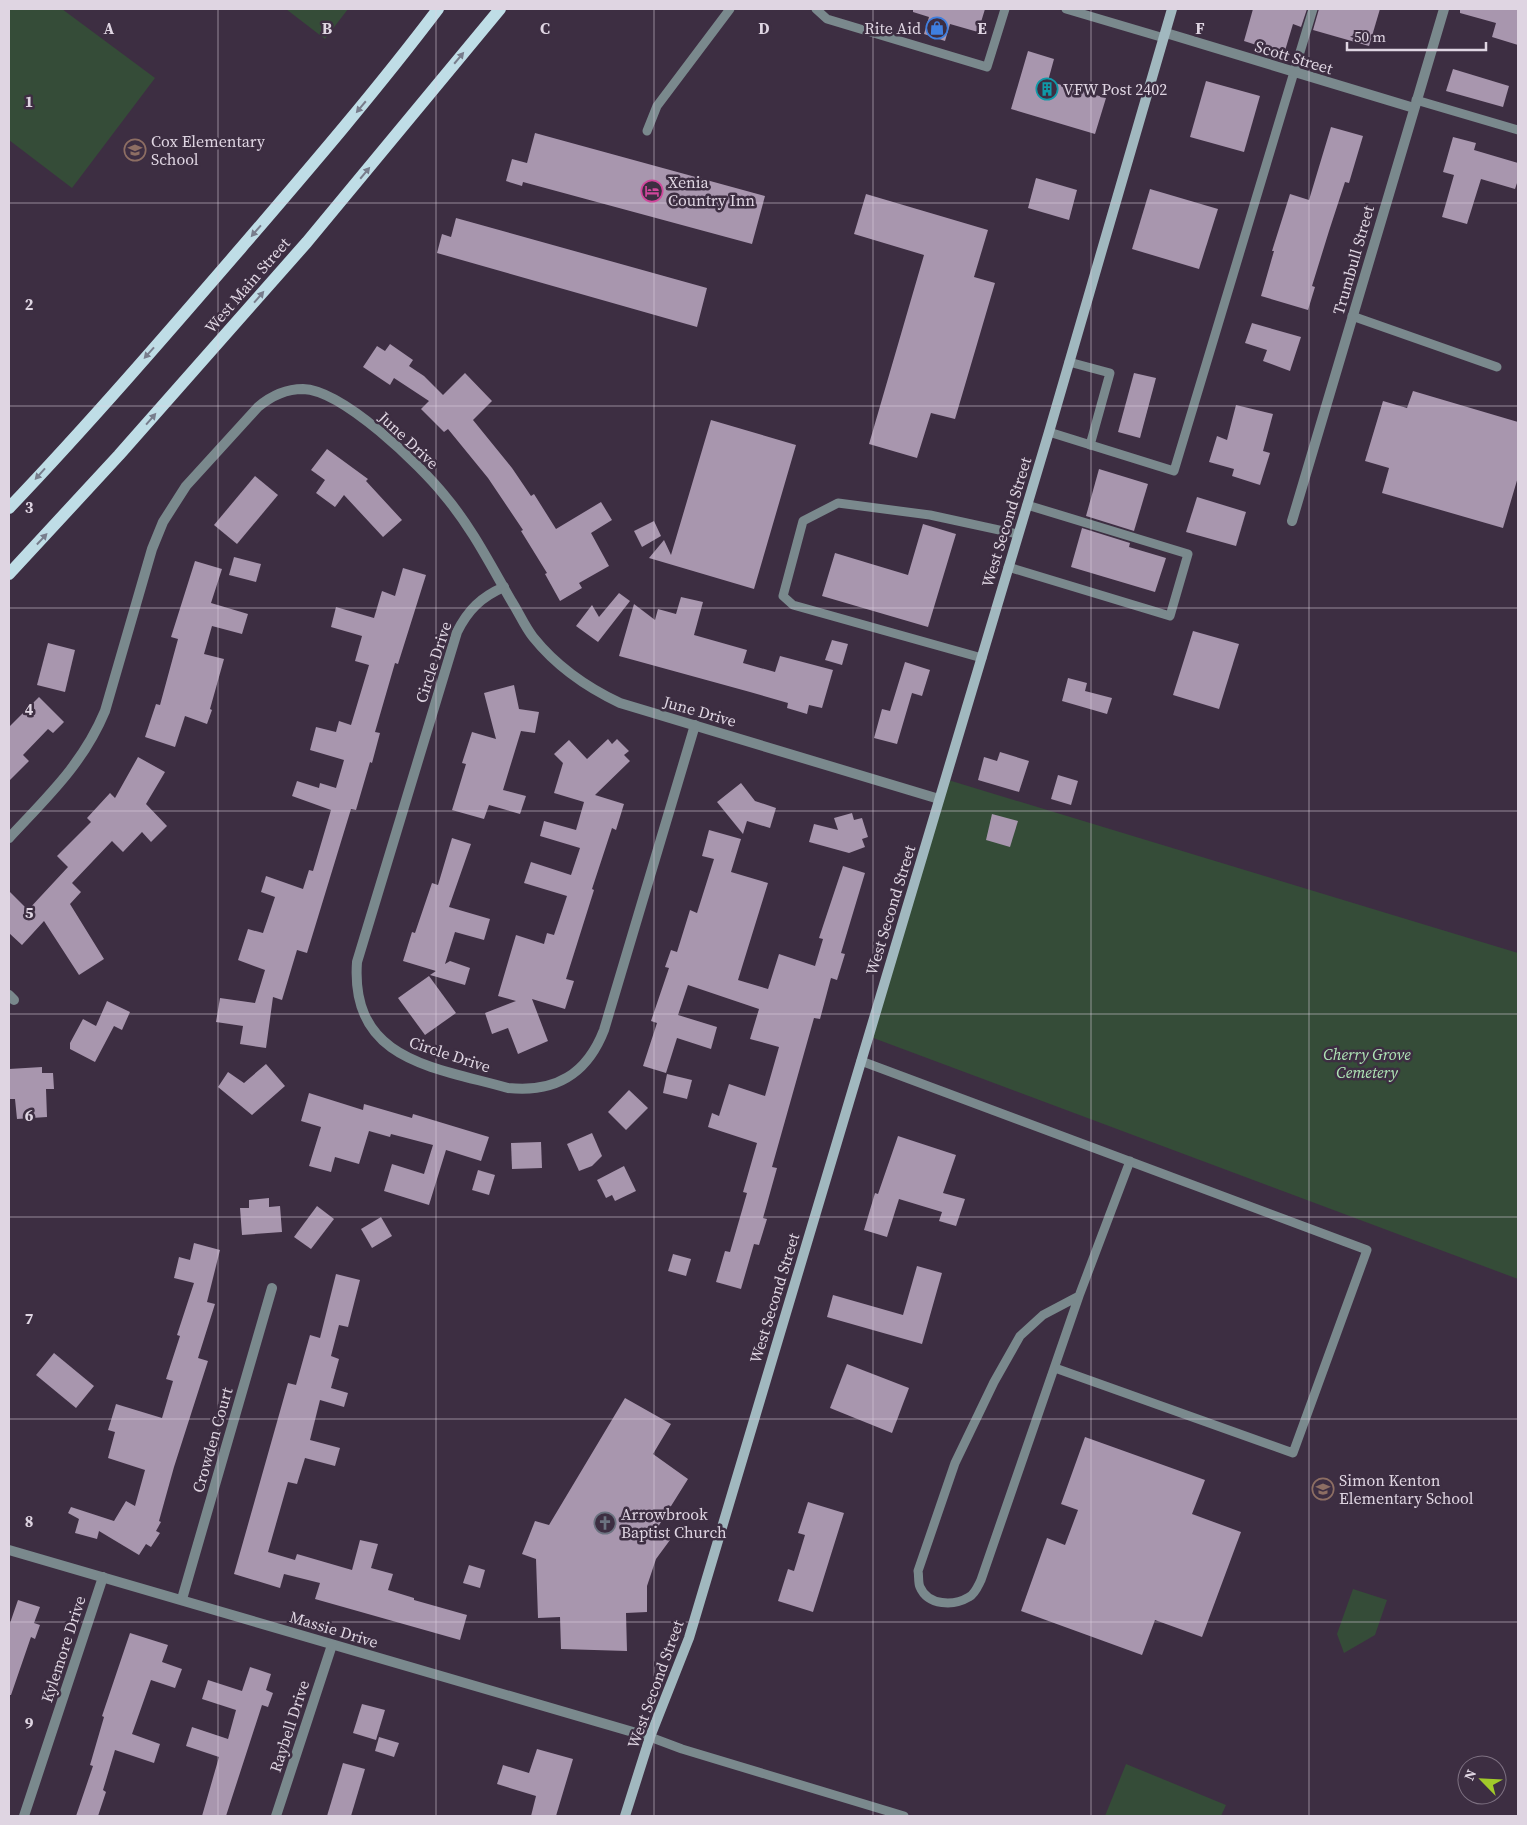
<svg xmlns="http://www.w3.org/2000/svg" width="1527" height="1825" font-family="'Source Serif 4',serif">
	<rect width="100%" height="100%" fill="#3d2e42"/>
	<g fill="#354c38">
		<path d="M9,9H62L155,78L72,188L9,140Z"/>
		<path d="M286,9H348L325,39Z"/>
		<path d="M945,779L1518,953V1279L868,1036Z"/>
		<path d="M1353,1589L1387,1600L1375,1635L1344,1653L1337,1634Z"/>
		<path d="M1126,1764L1226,1805L1221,1816H1105Z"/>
	</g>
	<g fill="#a896ae">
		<path d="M913,9H985L978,32L950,24L945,41L924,34L929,17L913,12Z"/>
		<path d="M1253,9H1307L1301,27L1293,24L1284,54L1244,41Z"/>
		<path d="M1319,9H1380L1369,46L1313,30Z"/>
		<path d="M1460,9H1518V45L1492,37L1496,23L1460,13Z"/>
		<path d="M1028,51L1054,59L1048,81L1106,98L1095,134L1011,109Z"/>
		<path d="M1453,69L1509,86L1503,107L1446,91Z"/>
		<path d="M1206,81L1260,96L1244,152L1190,137Z"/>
		<path d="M1331,127L1363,136L1349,183L1345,182L1329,231L1312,286L1315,287L1308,310L1261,296L1274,251H1272L1290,194L1309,200Z"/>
		<path d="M535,133L765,196L752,244L523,182L522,186L506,181L512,159L527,163Z"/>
		<path d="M1453,137L1476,143L1474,150L1518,163V180L1515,189L1481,179L1467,224L1442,217L1454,175L1443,172Z"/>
		<path d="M1036,178L1077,190L1069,220L1028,208Z"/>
		<path d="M1150,189L1218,209L1199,269L1132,249Z"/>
		<path d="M866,194L988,230L974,277L995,283L955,419L931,413L917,458L869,444L924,255L854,234Z"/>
		<path d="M456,218L707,288L697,327L437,253L442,234L451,237Z"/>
		<path d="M1252,323L1301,337L1290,371L1263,361L1267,350L1245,343Z"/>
		<path d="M390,344L413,360L409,366L424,376L443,395L465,373L492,401L473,420L512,468L531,496L534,494L556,529L601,502L612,520L591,533L609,566L579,583L582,588L560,601L545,574L547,573L521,531L523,530L488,478L448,429L444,432L421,409L429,401L394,378L390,385L363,367L377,346L385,351Z"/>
		<path d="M1134,373L1156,378L1140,438L1118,432Z"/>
		<path d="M1413,391L1518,422V477L1503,528L1382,493L1389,468L1365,461L1383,401L1407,408Z"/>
		<path d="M1236,405L1273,414L1263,451L1270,453L1260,485L1232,476L1234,469L1209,462L1217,436L1227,440Z"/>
		<path d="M711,420L796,445L754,589L649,558L664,540L671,555Z"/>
		<path d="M327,449L368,479L366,481L402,520L383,537L344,495L335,507L316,493L325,480L311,470Z"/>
		<path d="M1099,469L1148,484L1134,531L1086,516Z"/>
		<path d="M255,476L278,495L237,544L214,525Z"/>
		<path d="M1197,497L1246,512L1236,546L1186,532Z"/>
		<path d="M654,521L661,536L642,547L634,531Z"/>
		<path d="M923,524L956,534L928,627L822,596L835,553L908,575Z"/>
		<path d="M1082,528L1130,543L1129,547L1166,558L1155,592L1071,567Z"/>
		<path d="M234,557L261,564L256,582L229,575Z"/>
		<path d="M195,561L222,569L211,603L248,614L242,634L212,626L204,654L224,659L210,709L212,710L207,724L185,716L175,747L145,737L156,704L160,705L178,639L171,637Z"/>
		<path d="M403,568L426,575L398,664L395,663L375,732L380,733L372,763L370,762L356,810L351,809L307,953L297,950L282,1000L273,997L266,1048L240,1044L243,1026L216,1022L220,998L255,1003L265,970L238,960L248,929L263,933L275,897L261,892L266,876L303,889L309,870L313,871L331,810L292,796L297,781L319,788L320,783L336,788L344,760L310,750L316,727L336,732L339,721L351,725L369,665L355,661L362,636L331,627L336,607L374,618L382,591L395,596Z"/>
		<path d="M619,593L630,601L598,642L576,626L592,605L599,617Z"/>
		<path d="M681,597L703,602L694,635L747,650L743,663L775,672L780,656L833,670L822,708L809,705L807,714L787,708L788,703L750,692L619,656L634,604L655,620L658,609L676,614Z"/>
		<path d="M1193,631L1239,644L1219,709L1173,695Z"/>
		<path d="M832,640L848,644L842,665L825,660Z"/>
		<path d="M48,643L75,650L65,692L37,685Z"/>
		<path d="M905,662L930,670L922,696L912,693L897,744L874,738L882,709L890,711Z"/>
		<path d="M1068,678L1087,683L1085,691L1112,698L1107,714L1062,701Z"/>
		<path d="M514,685L519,709L539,712L535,733L521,731L503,790L526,796L520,814L489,805L484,819L452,810L466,764L462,763L472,732L496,739L484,693Z"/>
		<path d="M39,697L64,722L53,733L48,729L23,755L29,761L9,781V727Z"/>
		<path d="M608,739L612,744L617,739L629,751L624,755L630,761L595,795L624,804L616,830L612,828L592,889L594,890L566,979L574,981L565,1009L532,999L548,1041L518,1054L508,1028L492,1034L485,1013L516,1001L498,996L516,935L544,944L547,933L554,935L567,896L524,883L531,862L571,875L580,848L540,836L544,821L576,830L584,802L554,793L563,763L554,754L569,740L587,759Z"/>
		<path d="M1000,752L1029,761L1019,792L978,780L984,757L997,761Z"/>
		<path d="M138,757L165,772L146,804L167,826L151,842L142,832L123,852L112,841L72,883L81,892L70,904L104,959L79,975L44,921L22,945L9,933V891L28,910L68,867L57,856L91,822L87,818L110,793L115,798Z"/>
		<path d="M1058,775L1078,781L1071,805L1051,799Z"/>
		<path d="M741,783L755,801L776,808L770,828L747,821L743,834L717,802Z"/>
		<path d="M852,813L854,820L862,818L868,837L862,839L865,847L849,853L809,842L814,824L838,830L834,818Z"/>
		<path d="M992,814L1018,821L1010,847L986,840Z"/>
		<path d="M709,830L741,839L731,872L768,883L738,980L768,989L779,954L815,966L823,939L819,938L843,866L865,873L841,953L845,954L837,980L831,978L820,1019L814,1018L772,1167L777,1168L763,1218L767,1219L759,1245L754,1244L741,1289L716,1282L725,1251L730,1252L747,1193L743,1192L757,1143L708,1127L712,1113L719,1116L729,1084L765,1096L779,1047L750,1039L759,1009L688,985L678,1015L717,1027L711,1049L677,1038L666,1073L643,1066L657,1023L651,1021L669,968L665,967L671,950L677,952L690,910L697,913L714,859L702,856Z"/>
		<path d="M452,838L471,844L449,907L490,919L484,940L455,932L445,964L450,961L470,968L465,985L430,975L436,971L403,961L412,932L415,933L432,883L438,885Z"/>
		<path d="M429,976L456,1013L425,1035L398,998Z"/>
		<path d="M107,1001L130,1012L122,1030L114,1026L95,1062L70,1049V1043L83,1019L96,1026Z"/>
		<path d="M266,1064L285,1086L252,1115L218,1087L228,1072L244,1083Z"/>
		<path d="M42,1067V1073H53L54,1089H46L47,1117L17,1119L15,1099H9V1069Z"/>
		<path d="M667,1074L692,1080L687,1099L663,1093Z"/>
		<path d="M629,1090L648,1108L626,1130L608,1112Z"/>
		<path d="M309,1093L363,1110L364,1104L412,1118L413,1114L489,1137L481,1161L446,1150L429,1205L384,1191L392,1164L424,1174L433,1145L391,1134L390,1137L369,1131L359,1164L335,1157L331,1172L309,1166L321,1127L301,1121Z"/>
		<path d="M592,1133L602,1156L592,1166L579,1171L567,1144Z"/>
		<path d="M898,1136L956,1155L943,1193L965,1199L956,1226L939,1221L942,1212L899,1199L887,1237L864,1230L875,1193L878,1194Z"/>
		<path d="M541,1142L542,1168L512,1169L511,1143Z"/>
		<path d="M624,1166L636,1191L615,1201L612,1195L606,1198L597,1180Z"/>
		<path d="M478,1170L495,1175L489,1195L472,1190Z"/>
		<path d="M269,1198V1207L280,1206L282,1232L242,1235L240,1208H249V1200Z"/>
		<path d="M317,1206L334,1219L311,1249L294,1237Z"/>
		<path d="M381,1217L392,1236L372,1248L361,1229Z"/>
		<path d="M194,1243L220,1250L207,1302L215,1304L198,1358L208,1361L174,1467L159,1521L161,1522L156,1531L160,1533L151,1547L146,1544L139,1555L99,1531L97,1539L75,1533L79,1519L68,1513L71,1507L114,1521L126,1501L135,1506L145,1470L108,1458L115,1432L108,1430L116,1404L162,1418L173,1381L166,1379L180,1336L177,1335L194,1283L174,1278L179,1257L190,1260Z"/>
		<path d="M673,1254L691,1259L686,1276L668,1271Z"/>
		<path d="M917,1266L942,1273L922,1344L827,1317L833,1295L903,1315Z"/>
		<path d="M336,1274L360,1280L348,1327L339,1325L331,1356L339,1359L331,1388L348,1393L344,1407L320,1400L310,1440L340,1448L335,1466L305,1458L297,1484L288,1482L268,1552L295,1560L297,1554L352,1570L360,1540L378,1544L371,1568L393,1574L388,1590L414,1598V1600L467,1615L460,1640L315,1599L320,1583L284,1574L280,1588L234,1574L288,1383L296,1385L310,1335L320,1338Z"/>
		<path d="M54,1353L94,1386L76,1408L36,1375Z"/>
		<path d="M847,1364L909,1388L892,1433L830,1408Z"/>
		<path d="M625,1398L671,1424L653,1454L688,1479L656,1530L670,1540L656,1559L647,1586V1612L626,1613L627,1651L561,1649L560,1617L538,1618L536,1559L522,1554L535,1521L549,1525Z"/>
		<path d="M1085,1437L1205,1480L1192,1514L1241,1532L1202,1637L1155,1620L1142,1655L1021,1611L1047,1538L1065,1545L1078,1510L1061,1504Z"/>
		<path d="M808,1502L844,1513L813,1612L778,1601L788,1569L794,1571L805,1535L798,1533Z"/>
		<path d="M469,1565L485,1570L480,1588L463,1583Z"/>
		<path d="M18,1600L40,1607L34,1623L40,1625L35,1639L31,1637L11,1695H9V1626Z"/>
		<path d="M130,1633L168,1645L162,1662L182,1669L175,1688L151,1680L132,1734L160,1744L154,1763L115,1750L103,1790L106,1792L98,1816H76L93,1766L90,1765L104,1717L102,1716Z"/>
		<path d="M250,1667L271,1674L266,1690L273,1693L268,1707L262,1705L226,1816H202L219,1757L186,1746L192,1727L228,1739L236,1710L202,1699L208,1680L242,1691Z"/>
		<path d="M362,1704L385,1710L376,1740L353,1733Z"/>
		<path d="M379,1737L399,1743L394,1757L375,1751Z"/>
		<path d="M537,1749L573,1759L556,1816H531L536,1796L497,1784L503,1765L529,1773Z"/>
		<path d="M343,1763L365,1769L351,1816H327Z"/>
	</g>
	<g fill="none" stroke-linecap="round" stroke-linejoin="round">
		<g stroke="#7a898d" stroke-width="9">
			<path d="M816,9L827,19L987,67L1005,9"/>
			<path d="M1066,9L1164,38"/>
			<path d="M1416,100L1518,130"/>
			<path d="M647,131L657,106L730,9"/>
			<path d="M1352,316L1497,367"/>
			<path d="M1069,362L1110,373L1090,445"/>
			<path d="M1049,432L1174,471L1313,9"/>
			<path d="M1008,567L1170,616L1188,554L1027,505"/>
			<path d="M982,658L793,605L783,596L803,521L838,503L930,515L1018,534"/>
			<path d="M861,1061L1367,1250L1293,1453L1055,1368"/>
			<path d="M1079,1296L981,1580C978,1586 975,1594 969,1597C954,1606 928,1606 920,1587C918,1583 919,1575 918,1571L955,1463L994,1382L1020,1336L1043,1315L1079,1296L1130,1161"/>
			<path d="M650,1737L682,1749L904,1816"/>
		</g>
		<g stroke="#7a898d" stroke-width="10">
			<path d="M1166,33L1414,108"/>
			<path d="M1292,521L1444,9"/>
			<path d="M504,587C481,597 468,610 457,632L357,962C350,1061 434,1067 508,1088C556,1093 587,1074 604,1030L695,725"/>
			<path d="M9,838C47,797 83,764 105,711L152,549L163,522L186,486L258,407C271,396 285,389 303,389C343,390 420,465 445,496C472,528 491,566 512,602C519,613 525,627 533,637C557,667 586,687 620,703L939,799"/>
			<path d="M9,995L14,1000"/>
			<path d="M9,1550L650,1737"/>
			<path d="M182,1599L272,1288"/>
			<path d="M24,1816L103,1577"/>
			<path d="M276,1816L332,1645"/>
		</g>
		<path stroke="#a1b8bf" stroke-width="10" d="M625,1816L650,1737L689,1638L1049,432L1172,9"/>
		<g stroke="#bfdde6" stroke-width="12">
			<path d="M9,508C89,424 165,336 241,248C308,170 376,91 438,9"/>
			<path d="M9,574L119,455L307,242L500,9"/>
		</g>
	</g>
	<defs><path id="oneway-solid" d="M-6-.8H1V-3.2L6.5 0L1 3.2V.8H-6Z" transform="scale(1.25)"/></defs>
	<g fill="#787d8c">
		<use href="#oneway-solid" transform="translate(459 58) rotate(-50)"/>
		<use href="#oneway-solid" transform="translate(361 107) rotate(130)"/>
		<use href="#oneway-solid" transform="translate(365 173) rotate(-50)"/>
		<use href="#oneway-solid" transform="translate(256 231) rotate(131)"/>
		<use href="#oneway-solid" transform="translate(259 297) rotate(-49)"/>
		<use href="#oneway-solid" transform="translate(149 353) rotate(132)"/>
		<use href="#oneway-solid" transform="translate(151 419) rotate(-49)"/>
		<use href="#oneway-solid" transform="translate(40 474) rotate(132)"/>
		<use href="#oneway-solid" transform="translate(42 539) rotate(-47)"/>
	</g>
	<path fill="none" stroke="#dfd5e2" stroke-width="1" stroke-opacity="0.55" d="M218,9V1816M436,9V1816M654,9V1816M873,9V1816M1091,9V1816M1309,9V1816M9,203H1518M9,406H1518M9,608H1518M9,811H1518M9,1014H1518M9,1217H1518M9,1419H1518M9,1622H1518"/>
	<defs>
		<g id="shop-ring" transform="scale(1.125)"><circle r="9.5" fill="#3d2e42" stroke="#3f7fe0" stroke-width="1.5"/><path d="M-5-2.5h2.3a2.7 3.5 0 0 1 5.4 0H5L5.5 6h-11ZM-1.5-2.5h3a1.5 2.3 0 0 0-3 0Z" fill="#3f7fe0"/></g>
		<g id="building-ring" transform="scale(1.125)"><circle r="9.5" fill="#3d2e42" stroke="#0f9aa8" stroke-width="1.5"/><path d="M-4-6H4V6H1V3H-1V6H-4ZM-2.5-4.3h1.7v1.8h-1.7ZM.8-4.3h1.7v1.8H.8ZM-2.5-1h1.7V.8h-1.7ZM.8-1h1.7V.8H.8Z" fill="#0f9aa8"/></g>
		<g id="school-ring" transform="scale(1.125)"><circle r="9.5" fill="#3d2e42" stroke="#8d6e63" stroke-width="1.5"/><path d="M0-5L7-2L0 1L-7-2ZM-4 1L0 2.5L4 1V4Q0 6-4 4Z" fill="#8d6e63"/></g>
		<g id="hotel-ring" transform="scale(1.125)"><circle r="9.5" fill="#3d2e42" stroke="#d1479c" stroke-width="1.5"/><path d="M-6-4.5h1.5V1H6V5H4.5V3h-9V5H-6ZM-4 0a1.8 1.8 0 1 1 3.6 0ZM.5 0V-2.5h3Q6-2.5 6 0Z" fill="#d1479c"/></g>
		<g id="church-ring" transform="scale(1.125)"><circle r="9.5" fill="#3d2e42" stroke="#6b7280" stroke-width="1.5"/><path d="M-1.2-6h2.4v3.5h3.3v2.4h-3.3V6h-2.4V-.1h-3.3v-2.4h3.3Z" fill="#6b7280"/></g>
	</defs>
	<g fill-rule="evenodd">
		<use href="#shop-ring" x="937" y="28"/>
		<use href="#building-ring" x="1047" y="89"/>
		<use href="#school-ring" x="135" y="150"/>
		<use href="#hotel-ring" x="652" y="191"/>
		<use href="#school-ring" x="1323" y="1489"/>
		<use href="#church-ring" x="605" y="1523"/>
	</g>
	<g text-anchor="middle" stroke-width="5" stroke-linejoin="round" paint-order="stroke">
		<g font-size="16" fill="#dfd5e2" stroke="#3d2e42" text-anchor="start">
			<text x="921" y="34" text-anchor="end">Rite Aid</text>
			<text x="1063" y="95">VFW Post 2402</text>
			<text x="151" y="147">Cox Elementary<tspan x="151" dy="18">School</tspan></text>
			<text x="668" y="188">Xenia<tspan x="668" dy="18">Country Inn</tspan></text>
			<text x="1339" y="1486">Simon Kenton<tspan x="1339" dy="18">Elementary School</tspan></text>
			<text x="621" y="1520">Arrowbrook<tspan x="621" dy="18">Baptist Church</tspan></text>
		</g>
		<g font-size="16" fill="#dfd5e2" stroke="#3d2e42">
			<text transform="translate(1294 57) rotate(17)" y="6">Scott Street</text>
			<text transform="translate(1353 260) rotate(-74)" y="6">Trumbull Street</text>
			<text transform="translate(247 285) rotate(-49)" y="6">West Main Street</text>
			<text transform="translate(409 440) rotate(43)" y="6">June Drive</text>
			<text transform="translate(1006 522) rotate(-73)" y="6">West Second Street</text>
			<text transform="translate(433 662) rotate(-72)" y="6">Circle Drive</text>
			<text transform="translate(700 711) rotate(16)" y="6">June Drive</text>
			<text transform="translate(890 910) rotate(-73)" y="6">West Second Street</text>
			<text transform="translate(450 1054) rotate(18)" y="6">Circle Drive</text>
			<text transform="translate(774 1298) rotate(-73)" y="6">West Second Street</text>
			<text transform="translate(212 1440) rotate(-74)" y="6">Crowden Court</text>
			<text transform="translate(334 1629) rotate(17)" y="6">Massie Drive</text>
			<text transform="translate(63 1649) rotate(-72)" y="6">Kylemore Drive</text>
			<text transform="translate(655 1684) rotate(-70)" y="6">West Second Street</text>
			<text transform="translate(289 1726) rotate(-72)" y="6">Raybell Drive</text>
		</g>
		<g font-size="16" font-style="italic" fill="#afe6b6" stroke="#3d2e42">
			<text x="1367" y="1060">Cherry Grove<tspan x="1367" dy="18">Cemetery</tspan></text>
		</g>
	</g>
	<g font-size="16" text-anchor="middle" font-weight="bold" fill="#dfd5e2" stroke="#3d2e42" stroke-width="5" stroke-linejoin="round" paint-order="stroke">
		<text x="109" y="34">A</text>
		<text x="327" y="34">B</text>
		<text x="545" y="34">C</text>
		<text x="764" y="34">D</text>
		<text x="982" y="34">E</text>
		<text x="1200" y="34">F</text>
		<text x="29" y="107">1</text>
		<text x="29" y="310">2</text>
		<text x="29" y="513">3</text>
		<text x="29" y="715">4</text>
		<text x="29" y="918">5</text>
		<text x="29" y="1121">6</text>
		<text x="29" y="1324">7</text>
		<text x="29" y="1527">8</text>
		<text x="29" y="1729">9</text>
	</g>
	<rect width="1527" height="1825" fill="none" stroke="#dfd5e2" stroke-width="20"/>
	<g transform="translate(1482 1780) rotate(294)"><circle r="24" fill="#3d2e42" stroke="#7e7182"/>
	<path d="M0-4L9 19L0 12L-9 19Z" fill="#a1c92a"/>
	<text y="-8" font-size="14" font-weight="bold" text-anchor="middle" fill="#dfd5e2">N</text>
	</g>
	<path d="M1347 42v8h139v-8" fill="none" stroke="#dfd5e2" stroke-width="2.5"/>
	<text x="1354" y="42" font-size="15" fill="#dfd5e2" stroke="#3d2e42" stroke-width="4" paint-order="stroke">50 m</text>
</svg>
